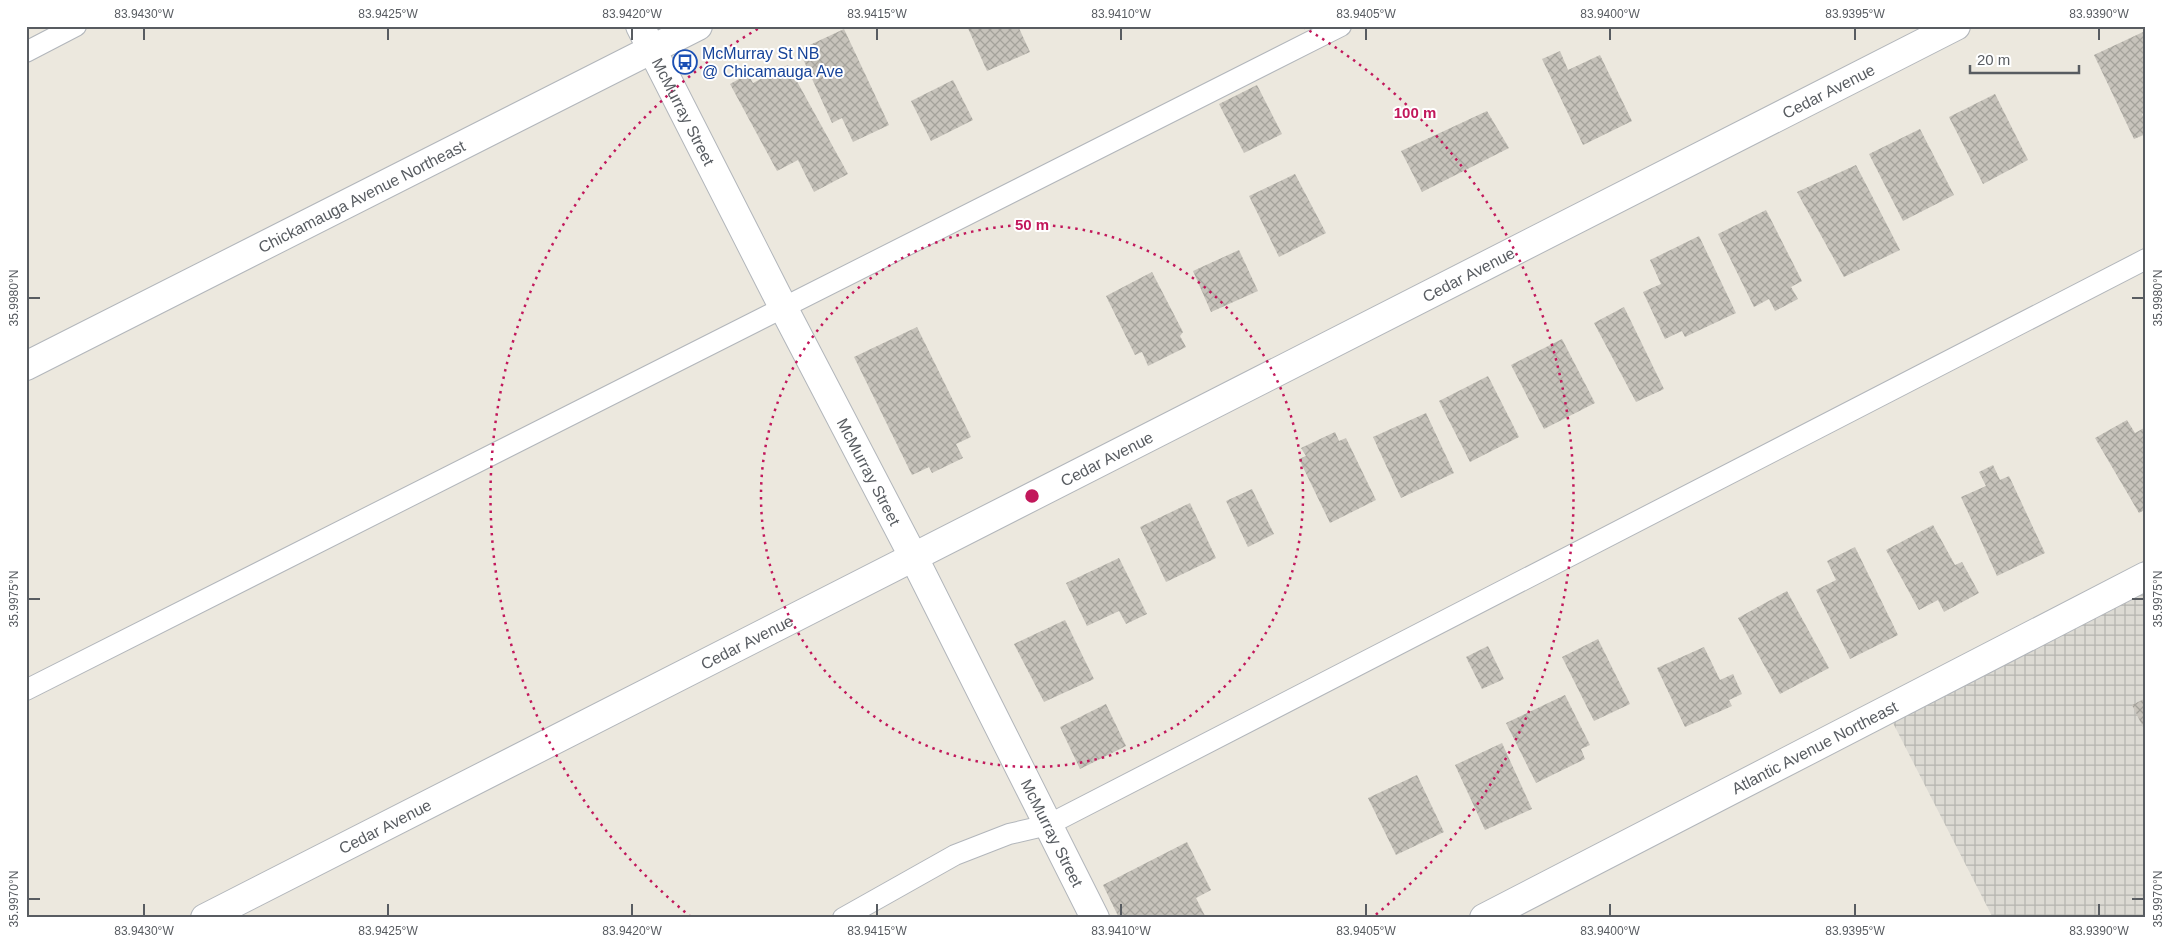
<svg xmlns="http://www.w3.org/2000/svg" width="2172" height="944" font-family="Helvetica,sans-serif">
	<defs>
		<pattern id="industrial-grid" width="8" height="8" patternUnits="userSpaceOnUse" patternTransform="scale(1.25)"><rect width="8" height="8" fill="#dcdad3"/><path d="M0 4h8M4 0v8" fill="none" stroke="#b5b4af"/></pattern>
		<pattern id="building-cross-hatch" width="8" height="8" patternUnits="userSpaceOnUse" patternTransform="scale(1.25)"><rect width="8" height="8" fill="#c7c3bb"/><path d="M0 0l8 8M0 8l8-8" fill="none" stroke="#a4a29b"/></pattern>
	</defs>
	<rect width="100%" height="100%" fill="#ece8de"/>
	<path fill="url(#industrial-grid)" d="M2146,592V918H1993L1892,721Z"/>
	<g fill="url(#building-cross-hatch)">
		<path d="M967,26H1018L1030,52L987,71Z"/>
		<path d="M844,29L889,125L853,142L842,118L832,123L799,50Z"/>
		<path d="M2143,32L2146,38V112L2142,114L2146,122V134L2134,139L2094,55Z"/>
		<path d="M1560,51L1568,70L1600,55L1632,121L1583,145L1542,59Z"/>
		<path d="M788,65L848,174L814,192L798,160L777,171L730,84L748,74L753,83Z"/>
		<path d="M953,80L973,120L931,141L911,101Z"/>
		<path d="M1257,85L1282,134L1244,153L1219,104Z"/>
		<path d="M1995,94L2028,160L1983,184L1949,117Z"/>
		<path d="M1487,111L1509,148L1422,192L1401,151Z"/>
		<path d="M1920,129L1954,195L1903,221L1869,154Z"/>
		<path d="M1856,165L1900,250L1844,277L1797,192Z"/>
		<path d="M1295,174L1326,233L1279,257L1249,196Z"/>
		<path d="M1766,210L1802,281L1791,287L1798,299L1775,311L1769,299L1754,307L1718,234Z"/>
		<path d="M1699,236L1736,313L1685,337L1682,331L1665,339L1643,292L1661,284L1650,260Z"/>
		<path d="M1239,250L1258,291L1211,312L1193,271Z"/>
		<path d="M1152,272L1183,332L1180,336L1186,347L1148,366L1142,352L1135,355L1106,296Z"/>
		<path d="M1624,307L1664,389L1636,402L1594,323Z"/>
		<path d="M917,327L971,437L956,444L963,458L932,473L929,467L912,475L854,357Z"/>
		<path d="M1562,339L1595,403L1544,429L1511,365Z"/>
		<path d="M1488,376L1519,437L1470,462L1439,401Z"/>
		<path d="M1426,413L1454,473L1401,498L1373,437Z"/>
		<path d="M2127,420L2135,433L2146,427V509L2139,513L2095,438Z"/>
		<path d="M1335,432L1339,441L1346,438L1376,500L1330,523L1299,459L1306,456L1301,448Z"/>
		<path d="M1993,465L2000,480L2009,476L2045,553L1997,576L1961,497L1986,486L1979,472Z"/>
		<path d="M1252,489L1274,534L1248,547L1226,501Z"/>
		<path d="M1190,503L1216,558L1166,582L1140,527Z"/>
		<path d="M1933,525L1955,565L1962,562L1979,593L1944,612L1938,600L1919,610L1886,550Z"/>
		<path d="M1855,547L1898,635L1850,659L1816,590L1836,580L1827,561Z"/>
		<path d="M1119,558L1147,614L1126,624L1119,611L1087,626L1066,583Z"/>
		<path d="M1787,591L1829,668L1780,694L1738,618Z"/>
		<path d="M1065,620L1094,679L1044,702L1014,644Z"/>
		<path d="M1598,639L1630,704L1594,721L1562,657Z"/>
		<path d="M1488,646L1504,679L1482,689L1466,657Z"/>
		<path d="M1704,647L1720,680L1733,674L1742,694L1729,700L1732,706L1685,727L1657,668Z"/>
		<path d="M1565,695L1590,745L1581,749L1585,759L1536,783L1506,723Z"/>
		<path d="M2146,698V733L2132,705Z"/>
		<path d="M1106,704L1126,746L1080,769L1060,727Z"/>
		<path d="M1502,743L1532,809L1485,830L1455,765Z"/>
		<path d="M1417,775L1444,832L1396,855L1368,798Z"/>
		<path d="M1187,842L1211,890L1196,898L1206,918H1119L1103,885Z"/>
	</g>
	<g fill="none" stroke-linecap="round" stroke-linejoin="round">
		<g stroke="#b2b6bb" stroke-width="22">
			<g id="service">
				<path d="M26,52L76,26"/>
				<path d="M26,690L1341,26"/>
				<path d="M843,918L955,855L1009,834L1048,825L2146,259"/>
			</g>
		</g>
		<g stroke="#b2b6bb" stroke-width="30">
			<g id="minor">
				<path id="s1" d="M640,26L783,307L914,558L1095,918"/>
				<path id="s2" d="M26,366L698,26"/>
				<path id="s3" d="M205,918L1956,26"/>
				<path id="s4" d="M1484,918L2146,576"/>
			</g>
		</g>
		<use href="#service" stroke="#fff" stroke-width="20"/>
		<use href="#minor" stroke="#fff" stroke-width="28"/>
	</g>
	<path fill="none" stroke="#585c61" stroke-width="2" d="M144,28V40M388,28V40M632,28V40M877,28V40M1121,28V40M1366,28V40M1610,28V40M1855,28V40M2099,28V40M28,298H40M2132,298H2144M28,599H40M2132,599H2144M28,899H40M2132,899H2144M144,904V916M388,904V916M632,904V916M877,904V916M1121,904V916M1366,904V916M1610,904V916M1855,904V916M2099,904V916"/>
	<g fill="none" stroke="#c2185b" stroke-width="2.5" stroke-dasharray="2.5 5">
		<circle cx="1032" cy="496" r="271"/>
		<path d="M691 917A542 542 0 0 1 761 27M1303 27A542 542 0 0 1 1373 917"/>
	</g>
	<defs>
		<g id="bus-ring" transform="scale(1.25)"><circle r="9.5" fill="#fff" stroke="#1a4fb4" stroke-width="1.5"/><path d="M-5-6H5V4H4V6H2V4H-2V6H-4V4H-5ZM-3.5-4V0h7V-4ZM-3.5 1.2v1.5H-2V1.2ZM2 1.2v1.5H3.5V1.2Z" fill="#1a4fb4"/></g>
	</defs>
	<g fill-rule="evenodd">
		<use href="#bus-ring" x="685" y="62"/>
	</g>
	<g text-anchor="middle" stroke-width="4" stroke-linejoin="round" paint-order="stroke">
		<g font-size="16" fill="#164399" stroke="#fff" text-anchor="start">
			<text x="702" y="59">McMurray St NB<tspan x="702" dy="18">@ Chicamauga Ave</tspan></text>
		</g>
		<g font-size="16" fill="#585c61" stroke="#fff">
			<text dy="6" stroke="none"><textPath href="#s3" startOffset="1822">Cedar Avenue</textPath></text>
			<text dy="6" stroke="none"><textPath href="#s1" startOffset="96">McMurray Street</textPath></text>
			<text dy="6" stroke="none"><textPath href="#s2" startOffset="376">Chickamauga Avenue Northeast</textPath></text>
			<text dy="6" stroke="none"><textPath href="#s3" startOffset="1418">Cedar Avenue</textPath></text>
			<text dy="6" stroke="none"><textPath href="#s3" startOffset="1012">Cedar Avenue</textPath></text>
			<text dy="6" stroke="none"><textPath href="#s1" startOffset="501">McMurray Street</textPath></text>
			<text dy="6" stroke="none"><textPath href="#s3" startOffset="608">Cedar Avenue</textPath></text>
			<text dy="6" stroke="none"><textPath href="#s4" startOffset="372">Atlantic Avenue Northeast</textPath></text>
			<text dy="6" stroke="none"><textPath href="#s3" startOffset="202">Cedar Avenue</textPath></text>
			<text dy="6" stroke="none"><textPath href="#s1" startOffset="906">McMurray Street</textPath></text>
		</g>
	</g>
	<circle cx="1032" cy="496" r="8" fill="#c2185b" stroke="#fff" stroke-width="2.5"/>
	<g font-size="15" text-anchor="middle" font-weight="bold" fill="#c2185b" stroke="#fff" stroke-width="4" stroke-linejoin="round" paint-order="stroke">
		<text x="1415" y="118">100 m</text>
		<text x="1032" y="230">50 m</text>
	</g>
	<rect width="2172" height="944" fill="none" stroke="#ffffff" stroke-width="55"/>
	<path d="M1970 65v8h109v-8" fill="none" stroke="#585c61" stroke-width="2.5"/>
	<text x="1977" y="65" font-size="15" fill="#585c61" stroke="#ffffff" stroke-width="4" paint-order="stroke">20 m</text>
	<rect x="28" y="28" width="2116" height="888" fill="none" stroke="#585c61" stroke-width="2"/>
	<g font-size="12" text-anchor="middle" fill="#585c61">
		<text x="144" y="18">83.9430°W</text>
		<text x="388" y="18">83.9425°W</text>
		<text x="632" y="18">83.9420°W</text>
		<text x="877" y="18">83.9415°W</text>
		<text x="1121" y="18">83.9410°W</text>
		<text x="1366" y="18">83.9405°W</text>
		<text x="1610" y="18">83.9400°W</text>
		<text x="1855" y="18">83.9395°W</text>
		<text x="2099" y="18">83.9390°W</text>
		<text transform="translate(14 298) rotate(-90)" y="4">35.9980°N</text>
		<text transform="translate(2158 298) rotate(-90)" y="4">35.9980°N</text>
		<text transform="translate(14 599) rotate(-90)" y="4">35.9975°N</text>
		<text transform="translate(2158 599) rotate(-90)" y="4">35.9975°N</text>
		<text transform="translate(14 899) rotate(-90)" y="4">35.9970°N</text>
		<text transform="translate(2158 899) rotate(-90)" y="4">35.9970°N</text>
		<text x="144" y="935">83.9430°W</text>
		<text x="388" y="935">83.9425°W</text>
		<text x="632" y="935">83.9420°W</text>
		<text x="877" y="935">83.9415°W</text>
		<text x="1121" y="935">83.9410°W</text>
		<text x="1366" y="935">83.9405°W</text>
		<text x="1610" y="935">83.9400°W</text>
		<text x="1855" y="935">83.9395°W</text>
		<text x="2099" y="935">83.9390°W</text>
	</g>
</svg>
